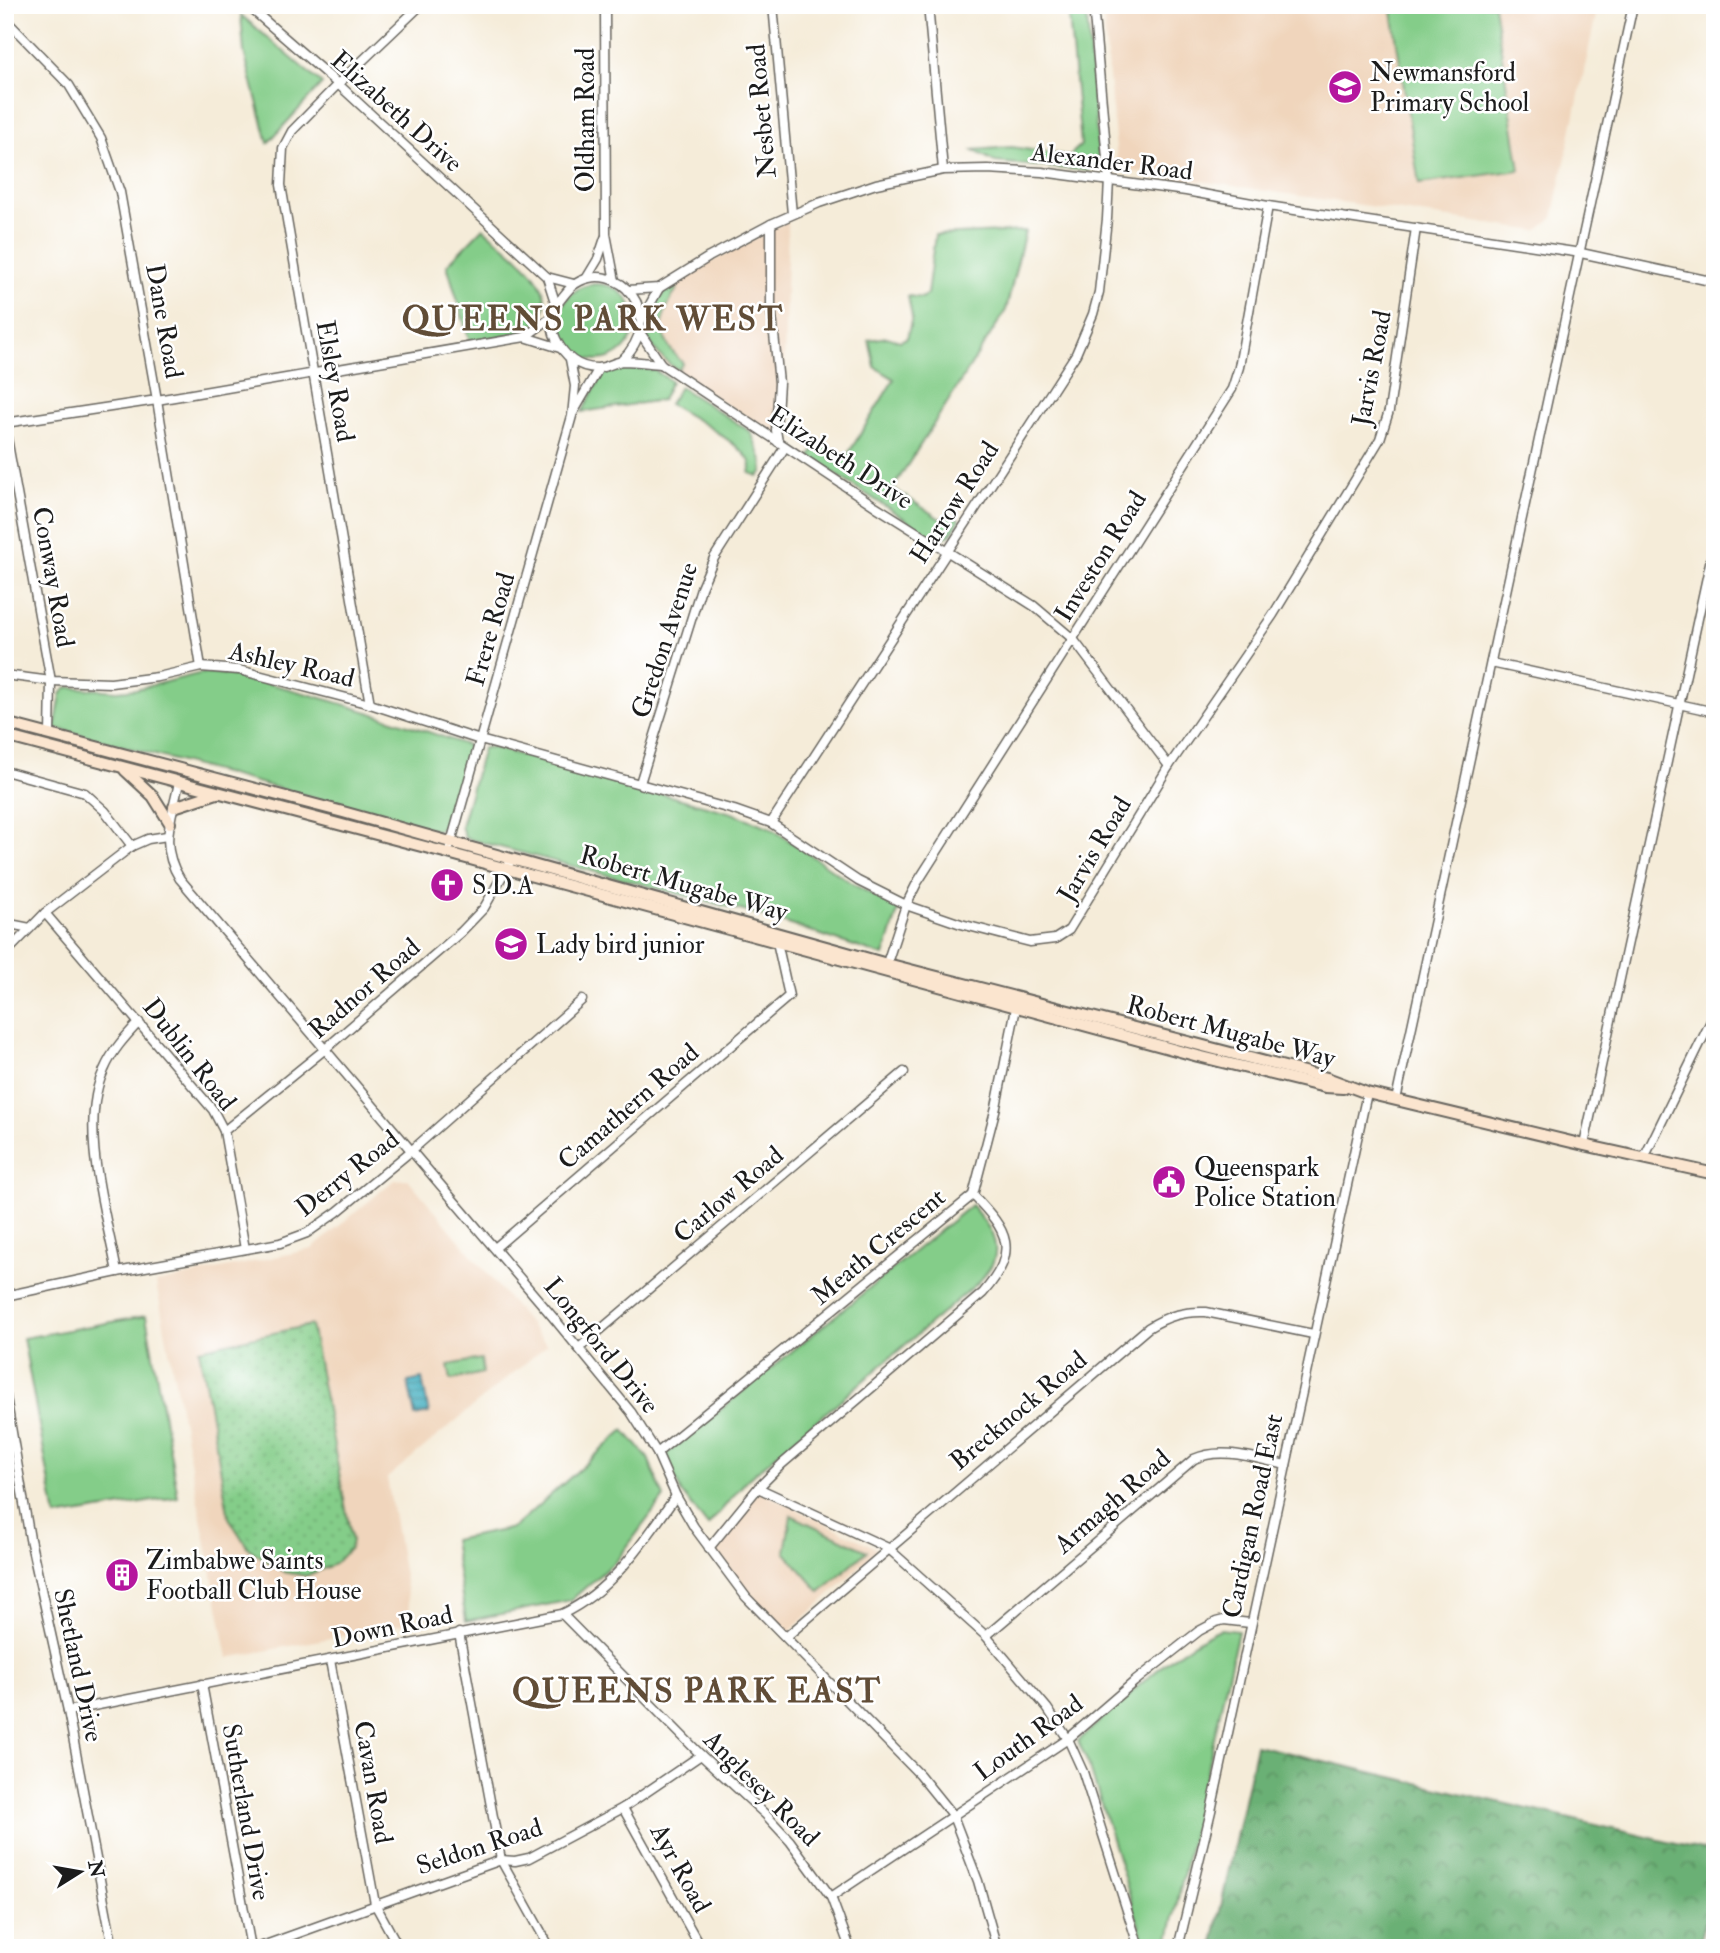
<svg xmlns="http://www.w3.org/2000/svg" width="1720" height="1953" font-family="'IM FELL Double Pica',serif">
	<defs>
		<pattern id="forest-crowns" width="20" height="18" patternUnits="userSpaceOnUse" patternTransform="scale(1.75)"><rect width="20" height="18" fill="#6bb075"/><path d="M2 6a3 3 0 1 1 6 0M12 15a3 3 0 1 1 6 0" fill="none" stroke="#578e5f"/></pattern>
		<pattern id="park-dots" width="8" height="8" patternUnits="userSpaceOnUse" patternTransform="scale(1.75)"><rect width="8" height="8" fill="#84cd89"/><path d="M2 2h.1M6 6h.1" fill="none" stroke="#71af76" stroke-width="1.8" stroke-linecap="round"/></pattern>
		<pattern id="water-rules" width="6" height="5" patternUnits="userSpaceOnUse" patternTransform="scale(1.75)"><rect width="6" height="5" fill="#41adbf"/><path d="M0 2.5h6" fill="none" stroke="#368c9a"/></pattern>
	</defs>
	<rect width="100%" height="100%" fill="#fff"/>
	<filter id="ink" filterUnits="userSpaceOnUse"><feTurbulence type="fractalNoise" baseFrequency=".0143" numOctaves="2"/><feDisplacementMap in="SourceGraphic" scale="14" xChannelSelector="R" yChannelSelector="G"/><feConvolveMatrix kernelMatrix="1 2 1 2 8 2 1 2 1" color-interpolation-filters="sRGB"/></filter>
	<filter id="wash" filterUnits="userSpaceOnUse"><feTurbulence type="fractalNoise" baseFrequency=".00686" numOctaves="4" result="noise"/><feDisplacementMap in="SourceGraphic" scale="28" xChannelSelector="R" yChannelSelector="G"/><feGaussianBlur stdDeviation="1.57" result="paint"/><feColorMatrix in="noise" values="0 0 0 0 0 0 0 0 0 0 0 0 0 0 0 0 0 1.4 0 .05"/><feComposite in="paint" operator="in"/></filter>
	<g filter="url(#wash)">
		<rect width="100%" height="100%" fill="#f5ecd9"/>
		<g fill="#f0d5bc">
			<path d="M1102,5H1598L1553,218L1537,231L1118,169Z"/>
			<path d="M788,221L782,440L662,363L643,333L644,319L661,289Z"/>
			<path d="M408,1179L547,1345L387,1478L412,1622L228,1658L156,1283L312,1249L394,1180Z"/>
			<path d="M759,1491L878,1549L786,1635L747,1596L711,1548Z"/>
		</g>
		<g fill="#84cd89" stroke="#507452" stroke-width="2">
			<path d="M1068,5H1086L1099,162L1089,171L995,162L973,150L1012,147L1069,156L1081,145Z"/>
			<path d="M1391,5H1494L1520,170L1419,184Z"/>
			<path d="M241,15L322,84L268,143L244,52Z"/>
			<path d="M483,228C504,247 563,285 540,317C535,324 527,331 519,334C504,339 486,339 470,342L447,265Z"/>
			<path d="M1025,231L1006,310L893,488L940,519L954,516L960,520C951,534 950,540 933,537L810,458L819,442L845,459L894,379L875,367L869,340L887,337L900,341L907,338L912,317L908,296L922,298L927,294L935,235Z"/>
			<circle cx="597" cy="322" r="38"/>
			<path d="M674,286L677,289C657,320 656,337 683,363L678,370C667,363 648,346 646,332C642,315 661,294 674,286Z"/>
			<path d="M624,366L654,370L671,381L662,400L582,412L603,374Z"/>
			<path d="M680,387L751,432L762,460L763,471L759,476L750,473C752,467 751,462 747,457C732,438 691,417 669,404Z"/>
			<path d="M202,673C234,673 263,682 293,690C353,706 410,725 469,746L448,824L437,831L55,728L61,694L67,687L117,691L137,689Z"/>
			<path d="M491,747L732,813L769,827L856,886L899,908L884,956L767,917L465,838L461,826L483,748Z"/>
			<path d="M971,1205C984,1220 1002,1240 993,1262C991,1268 984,1275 980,1281L747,1480L708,1526L681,1492L666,1454Z"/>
			<path d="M146,1316L178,1497L56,1517L23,1338Z"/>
			<path d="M481,1359L483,1373L451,1380L448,1365Z"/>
			<path d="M624,1430L648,1458L664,1497L617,1560L571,1600L466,1621L453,1540L513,1528Z"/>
			<path d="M791,1515L867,1551L820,1592L785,1552Z"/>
			<path d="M1220,1629L1238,1631L1167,1948H1146L1090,1768L1078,1741C1118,1705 1172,1650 1220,1629Z"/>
		</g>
		<path fill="url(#forest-crowns)" stroke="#446648" stroke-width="2" d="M1256,1745L1715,1853V1880L1699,1948H1212Z"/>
		<path fill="url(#park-dots)" stroke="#507452" stroke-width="2" d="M311,1325L352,1541L350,1548L335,1564L306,1576L284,1572L248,1548L229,1518L199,1349Z"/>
		<path fill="url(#water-rules)" stroke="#2e646e" stroke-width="2" d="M422,1379L429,1413L415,1416L408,1382Z"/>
	</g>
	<g filter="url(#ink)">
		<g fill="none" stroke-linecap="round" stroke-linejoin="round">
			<g stroke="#68655e" stroke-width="11">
				<g id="street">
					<path d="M247,5L338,84L547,277L574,284"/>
					<path d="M605,5L606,234L615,281"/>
					<path d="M773,5L792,214"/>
					<path d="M928,5L943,170"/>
					<path d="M5,19L69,85L101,138L120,192L157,400L201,667"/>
					<path d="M771,224V305L779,383L776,430L778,442"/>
					<path d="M547,277L556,305"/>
					<path d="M586,279L598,259L605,238"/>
					<path d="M628,290L659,288L709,257L771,224L819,203L876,184L943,170L987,169L1042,172L1186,191L1268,206L1581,253L1715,282"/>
					<path d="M642,319L659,288"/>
					<path d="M641,334L661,364L875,506L1034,606L1073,639L1169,766"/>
					<path d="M525,337L552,317"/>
					<path d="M621,361C670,315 617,257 575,284C570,287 565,294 561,299C551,310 550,326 556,339C564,356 578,368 597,368C606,368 614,362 623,361C636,361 648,363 661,364"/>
					<path d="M573,413L599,368"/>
					<path d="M5,423L157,400L525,337L560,348"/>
					<path d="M5,427L51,681L50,735"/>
					<path d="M1491,663L1715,712"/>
					<path d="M5,675L51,681L111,683L158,677L201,667L239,670L370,704L480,740L734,810L771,823L858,881L906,905L961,924L1030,942L1055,939L1069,930L1169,766L1273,615L1380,439L1389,411L1416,228"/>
					<path d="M370,704L281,185L283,148L292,131L338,84L421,5"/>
					<path d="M5,771L85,793L105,811L132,846"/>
					<path d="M179,782C172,819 158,844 180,879L552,1316L631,1412L657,1453L676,1496L694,1527L746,1597L919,1774L953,1816L978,1881L997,1948"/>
					<path d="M640,783L701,588L714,558L785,447"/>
					<path d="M771,823L1076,354L1093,314L1099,292L1107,219L1109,180L1093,5"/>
					<path d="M450,846L572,416L575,386L570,359"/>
					<path d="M45,913L213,1110L224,1131L245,1249"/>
					<path d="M5,923L30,928"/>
					<path d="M5,954L45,913L132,846L148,839L167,836"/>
					<path d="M885,969L906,905L917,883L1232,389L1239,367L1268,206"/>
					<path d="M1396,1100L1633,5"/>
					<path d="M224,1131L324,1050L461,932L484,908L509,864"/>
					<path d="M1584,1145L1715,540"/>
					<path d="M1644,1158L1715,1013"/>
					<path d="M973,1195L996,1107L1017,1003"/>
					<path d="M495,1248L789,996L777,942"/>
					<path d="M117,1272C106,1214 78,1125 104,1070C112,1051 125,1037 139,1022"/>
					<path d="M5,1296L117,1272L280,1243L307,1233L337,1212L411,1151L582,1000"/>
					<path d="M579,1348L904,1072"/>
					<path d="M5,1391L30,1539L68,1711L113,1948"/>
					<path d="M657,1453L973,1195C1008,1231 1020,1250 983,1293L782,1464L758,1488L709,1548"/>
					<path d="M758,1488L888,1548L986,1636L1047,1708L1068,1739L1083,1772L1139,1948"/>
					<path d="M562,1614L701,1755L766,1815L790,1841L831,1897L850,1948"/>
					<path d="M459,1633L501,1860L550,1948"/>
					<path d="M986,1636L1194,1459C1222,1446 1257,1459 1286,1465"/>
					<path d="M786,1637L1148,1328C1167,1316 1184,1311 1206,1312L1313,1334"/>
					<path d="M330,1660L375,1904L399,1948"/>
					<path d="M202,1684L251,1948"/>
					<path d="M68,1711L562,1614C613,1590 644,1541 676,1496"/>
					<path d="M623,1808L701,1948"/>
					<path d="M831,1897L1068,1739L1134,1682L1199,1631L1216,1622L1224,1620L1250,1623"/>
					<path d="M257,1948L501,1860L515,1861L529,1858L623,1808L701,1755"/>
					<path d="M1178,1948L1211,1811L1367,1093"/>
				</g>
			</g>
			<g stroke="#68655e" stroke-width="14">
				<g id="secondary">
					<path d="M5,723L343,812L887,964L1327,1078L1367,1093L1584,1145L1715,1174"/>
					<path d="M5,736L448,853L1198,1056L1325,1087L1343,1088"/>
					<path d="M125,770L153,796L170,823"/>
					<path d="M174,807L217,793"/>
				</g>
			</g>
			<use href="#street" stroke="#fff" stroke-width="8"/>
			<use href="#secondary" stroke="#fbe5cf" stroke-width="10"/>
		</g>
	</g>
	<defs>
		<g id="school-disc" transform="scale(1.75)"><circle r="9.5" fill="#b5179e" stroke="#fff"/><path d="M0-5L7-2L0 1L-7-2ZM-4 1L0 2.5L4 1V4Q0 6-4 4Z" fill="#fff"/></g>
		<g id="church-disc" transform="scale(1.75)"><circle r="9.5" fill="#b5179e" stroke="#fff"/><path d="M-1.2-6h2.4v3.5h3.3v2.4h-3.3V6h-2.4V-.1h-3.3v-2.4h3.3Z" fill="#fff"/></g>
		<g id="civic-disc" transform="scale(1.75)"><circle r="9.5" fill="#b5179e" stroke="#fff"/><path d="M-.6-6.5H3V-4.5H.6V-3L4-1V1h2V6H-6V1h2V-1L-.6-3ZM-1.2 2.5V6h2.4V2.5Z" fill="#fff"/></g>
		<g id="building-disc" transform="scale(1.75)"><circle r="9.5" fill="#b5179e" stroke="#fff"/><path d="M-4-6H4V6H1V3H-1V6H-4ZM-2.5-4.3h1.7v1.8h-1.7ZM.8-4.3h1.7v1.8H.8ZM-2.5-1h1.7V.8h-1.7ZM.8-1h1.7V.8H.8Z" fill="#fff"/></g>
	</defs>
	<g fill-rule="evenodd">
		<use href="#school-disc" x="1345" y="87"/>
		<use href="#church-disc" x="447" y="885"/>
		<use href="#school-disc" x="511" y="944"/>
		<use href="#civic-disc" x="1169" y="1182"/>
		<use href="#building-disc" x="122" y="1575"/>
	</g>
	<g text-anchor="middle" stroke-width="5" stroke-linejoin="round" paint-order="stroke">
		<g font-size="26" fill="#1c1c1c" stroke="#fff" text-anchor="start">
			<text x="1370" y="81">Newmansford<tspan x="1370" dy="30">Primary School</tspan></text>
			<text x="472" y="894">S.D.A</text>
			<text x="536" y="953">Lady bird junior</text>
			<text x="1194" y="1176">Queenspark<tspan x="1194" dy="30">Police Station</tspan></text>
			<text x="146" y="1569">Zimbabwe Saints<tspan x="146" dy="30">Football Club House</tspan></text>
		</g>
		<g font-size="26" fill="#1c1c1c" stroke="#fff">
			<text transform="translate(397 111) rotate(42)" y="9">Elizabeth Drive</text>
			<text transform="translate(761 111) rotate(-95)" y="9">Nesbet Road</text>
			<text transform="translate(585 120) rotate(-90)" y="9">Oldham Road</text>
			<text transform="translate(1112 161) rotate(7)" y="9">Alexander Road</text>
			<text transform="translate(165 321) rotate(80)" y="9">Dane Road</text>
			<text transform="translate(1371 368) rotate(-79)" y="9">Jarvis Road</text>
			<text transform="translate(336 381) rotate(80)" y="9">Elsley Road</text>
			<text transform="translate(841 457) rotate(33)" y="9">Elizabeth Drive</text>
			<text transform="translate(954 502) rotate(-57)" y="9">Harrow Road</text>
			<text transform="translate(1100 556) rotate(-58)" y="9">Investon Road</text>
			<text transform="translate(54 577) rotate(80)" y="9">Conway Road</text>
			<text transform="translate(490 629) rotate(-74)" y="9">Frere Road</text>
			<text transform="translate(664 640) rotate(-72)" y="9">Gredon Avenue</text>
			<text transform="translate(292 664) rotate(13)" y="9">Ashley Road</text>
			<text transform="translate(1094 849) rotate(-59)" y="9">Jarvis Road</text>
			<text transform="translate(684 883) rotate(16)" y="9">Robert Mugabe Way</text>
			<text transform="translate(364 988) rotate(-41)" y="9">Radnor Road</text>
			<text transform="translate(1231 1031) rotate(15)" y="9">Robert Mugabe Way</text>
			<text transform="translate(190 1054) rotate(52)" y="9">Dublin Road</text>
			<text transform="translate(628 1106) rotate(-41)" y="9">Camathern Road</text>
			<text transform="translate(347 1173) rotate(-38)" y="9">Derry Road</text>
			<text transform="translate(728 1194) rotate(-40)" y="9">Carlow Road</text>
			<text transform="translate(878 1246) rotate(-40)" y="9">Meath Crescent</text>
			<text transform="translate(602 1345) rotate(51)" y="9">Longford Drive</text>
			<text transform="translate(1018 1410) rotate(-40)" y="9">Brecknock Road</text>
			<text transform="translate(1112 1501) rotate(-41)" y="9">Armagh Road</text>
			<text transform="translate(1252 1516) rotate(-78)" y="9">Cardigan Road East</text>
			<text transform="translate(392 1626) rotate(-12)" y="9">Down Road</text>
			<text transform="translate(79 1665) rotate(78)" y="9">Shetland Drive</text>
			<text transform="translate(1028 1737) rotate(-36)" y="9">Louth Road</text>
			<text transform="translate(374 1782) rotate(80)" y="9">Cavan Road</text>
			<text transform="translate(762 1788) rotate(45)" y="9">Anglesey Road</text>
			<text transform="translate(247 1812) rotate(80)" y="9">Sutherland Drive</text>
			<text transform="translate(479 1846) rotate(-18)" y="9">Seldon Road</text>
			<text transform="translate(681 1868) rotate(61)" y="9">Ayr Road</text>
		</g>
		<g font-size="33" font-weight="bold" letter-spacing="2" fill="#614d37" stroke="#fff">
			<text x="593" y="330">QUEENS PARK WEST</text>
			<text x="697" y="1702">QUEENS PARK EAST</text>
		</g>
	</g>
	<rect width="1720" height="1953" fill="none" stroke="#fff" stroke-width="28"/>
	<g transform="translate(80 1872) rotate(79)" stroke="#ffffff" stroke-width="5" paint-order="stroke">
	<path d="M0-5L12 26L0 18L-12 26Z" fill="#1c1c1c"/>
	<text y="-10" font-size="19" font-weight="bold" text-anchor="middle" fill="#1c1c1c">N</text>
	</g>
</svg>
